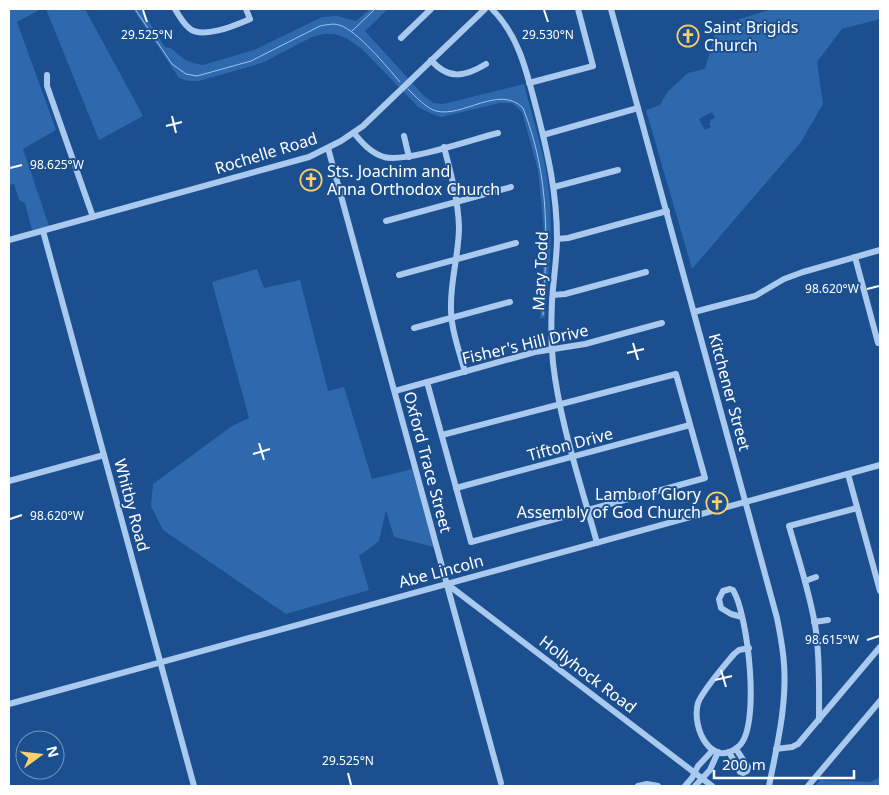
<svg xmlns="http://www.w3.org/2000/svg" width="889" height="795" font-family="'Noto Sans',sans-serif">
	<rect width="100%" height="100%" fill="#1b4f8f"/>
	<g fill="#2e69ad" fill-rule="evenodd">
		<path d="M9,9H41L17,22L56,130L23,149L49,226L32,230L25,203L19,200L14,184L9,185Z"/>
		<path d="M46,9H85L143,116L99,140Z"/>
		<path d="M133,9H141L165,47L171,48L184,59L193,63L203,65L254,50L322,17L337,16L356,21L370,9H388L365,31L425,97L434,103L443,104L524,84C532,117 544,150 548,184C554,229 549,273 545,317L540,319L545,242L538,170L522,112L512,103H500L441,117L430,113L418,107L362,49L346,38L335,34H324L312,37L262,63L199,81H188L179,78Z"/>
		<path d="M772,9H880V19L842,29L817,62L823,104L801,142L692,269L646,110L660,105L668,91L688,73L705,69L717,26ZM712,112L715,118L710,120L711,122L709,123L711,127L705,130L699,119Z"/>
		<path d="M257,269L264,288L300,280L328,391L344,387L372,479L412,469L434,547L394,537L386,510L379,541L359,556L369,590L286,614L163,530L151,506L153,484L232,426L249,418L212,282Z"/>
		<path d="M880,777V786H815L820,780L871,782Z"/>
	</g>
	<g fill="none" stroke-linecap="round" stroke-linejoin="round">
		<g stroke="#9cc4f0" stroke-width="1">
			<path d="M135,9L172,64L186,74L197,76L251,61L320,26C326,25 333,23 339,25C357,30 387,67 400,82"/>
			<path d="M352,31L375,9"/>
			<path d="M408,89C416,97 426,108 436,111C463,118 499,84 523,108C551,179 547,241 543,315"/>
		</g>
		<g stroke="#a9c9ee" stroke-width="6">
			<path d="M175,9C179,16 183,23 189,28C202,40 236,25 250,19L246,9"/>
			<path d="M492,9C520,37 527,74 537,111C548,154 557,194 557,238C557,260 553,281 552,302C551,322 551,343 553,363C560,424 581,484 597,543"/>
			<path d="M611,9L777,618C780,633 783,648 784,664C787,705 777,746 769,786"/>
			<path d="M401,38L431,9"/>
			<path d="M431,60C448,80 465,77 486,64"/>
			<path d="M47,75V86L93,217"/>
			<path d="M529,83L593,66L578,9"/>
			<path d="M354,133C362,143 371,153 384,157C406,163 473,139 498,133"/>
			<path d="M543,135L638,108"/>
			<path d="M404,136L409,157"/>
			<path d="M444,147C451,174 458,199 459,227C459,253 451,278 451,304C450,327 459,350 465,372"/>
			<path d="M328,148L501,783"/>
			<path d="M554,187L618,170"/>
			<path d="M386,221L511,187"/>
			<path d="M43,231L194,786"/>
			<path d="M557,239L568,238L667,211"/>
			<path d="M9,240L309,157L341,141L363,126L485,9"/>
			<path d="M855,257L878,343L880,342"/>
			<path d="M399,275L516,243"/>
			<path d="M553,295L565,294L646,272"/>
			<path d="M694,312L755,296L784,279L803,272L880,250"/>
			<path d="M414,328L510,302"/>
			<path d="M427,382L471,542L574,514"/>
			<path d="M395,391L535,352L585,344L662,323"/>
			<path d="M442,435L676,374L705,478L588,510"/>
			<path d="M848,474L880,591"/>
			<path d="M9,481L104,455"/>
			<path d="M456,488L690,425"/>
			<path d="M805,581L816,577"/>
			<path d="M447,584L712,786"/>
			<path d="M742,617L731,614L721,608L719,599L723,591L730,589L733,590C748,614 761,727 739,746C712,770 691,728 698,703C703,690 724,666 734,654L739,650L749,648"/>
			<path d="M814,622L828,620"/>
			<path d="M9,704L880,465"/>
			<path d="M819,720C819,691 820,661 816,631C811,596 799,561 789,526L857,508"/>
			<path d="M776,749L792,747L798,744L880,647"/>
			<path d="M729,752L740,772L743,773L747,771L748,767L736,749"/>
			<path d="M638,786L647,784L658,786"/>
			<path d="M685,786L692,778L698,766L713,750"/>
			<path d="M695,786L710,770L718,752"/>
			<path d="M808,786L880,701"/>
		</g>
	</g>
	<path fill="none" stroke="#fff" stroke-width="2" d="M143,10L147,22M544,10L548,22M172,116L176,133M166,126L182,122M10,168L22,165M867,289L879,286M633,343L638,360M627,353L644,349M259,443L264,460M253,454L270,449M10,519L22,515M867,640L879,636M721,670L726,687M715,680L732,676M348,773L351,785"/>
	<defs>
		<g id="church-ring" transform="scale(1.125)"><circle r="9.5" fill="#1b4f8f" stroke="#ffd166" stroke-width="1.5"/><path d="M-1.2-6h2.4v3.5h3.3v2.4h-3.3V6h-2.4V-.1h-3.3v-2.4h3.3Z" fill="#ffd166"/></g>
	</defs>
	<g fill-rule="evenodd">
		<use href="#church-ring" x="688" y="36"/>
		<use href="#church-ring" x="311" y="180"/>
		<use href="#church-ring" x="717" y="503"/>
	</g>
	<g text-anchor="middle" stroke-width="4" stroke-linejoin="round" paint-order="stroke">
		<g font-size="16" fill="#fff" stroke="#1b4f8f" text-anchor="start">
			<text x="704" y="33">Saint Brigids<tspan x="704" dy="18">Church</tspan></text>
			<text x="327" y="177">Sts. Joachim and<tspan x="327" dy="18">Anna Orthodox Church</tspan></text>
			<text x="701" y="500" text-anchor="end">Lamb of Glory<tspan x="701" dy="18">Assembly of God Church</tspan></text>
		</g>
		<g font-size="16" fill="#fff" stroke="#1b4f8f">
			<text transform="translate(266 153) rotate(-17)" y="6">Rochelle Road</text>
			<text transform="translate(540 271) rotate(-87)" y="6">Mary Todd</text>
			<text transform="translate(525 344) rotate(-13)" y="6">Fisher's Hill Drive</text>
			<text transform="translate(730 392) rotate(75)" y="6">Kitchener Street</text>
			<text transform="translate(570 444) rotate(-15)" y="6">Tifton Drive</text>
			<text transform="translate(428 462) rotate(75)" y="6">Oxford Trace Street</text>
			<text transform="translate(132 505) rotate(75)" y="6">Whitby Road</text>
			<text transform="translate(441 571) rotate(-15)" y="6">Abe Lincoln</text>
			<text transform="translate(588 674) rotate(37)" y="6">Hollyhock Road</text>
		</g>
	</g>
	<g font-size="12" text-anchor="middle" fill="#fff" stroke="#1b4f8f" stroke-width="4" stroke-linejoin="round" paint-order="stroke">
		<text x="147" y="39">29.525°N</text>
		<text x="548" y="39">29.530°N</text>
		<text x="57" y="169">98.625°W</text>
		<text x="832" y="293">98.620°W</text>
		<text x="57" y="520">98.620°W</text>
		<text x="832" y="644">98.615°W</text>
		<text x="348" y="765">29.525°N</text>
	</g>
	<rect width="889" height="795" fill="none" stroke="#ffffff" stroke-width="20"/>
	<g transform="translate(40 755) rotate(75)"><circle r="24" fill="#1b4f8f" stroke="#7695bc"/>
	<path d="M0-4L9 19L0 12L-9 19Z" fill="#ffd166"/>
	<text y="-8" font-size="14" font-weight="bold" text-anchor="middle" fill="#ffffff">N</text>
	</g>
	<path d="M714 770v8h140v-8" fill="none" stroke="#ffffff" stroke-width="2.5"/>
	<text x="722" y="770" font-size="15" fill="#ffffff" stroke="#1b4f8f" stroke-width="4" paint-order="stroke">200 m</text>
</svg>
